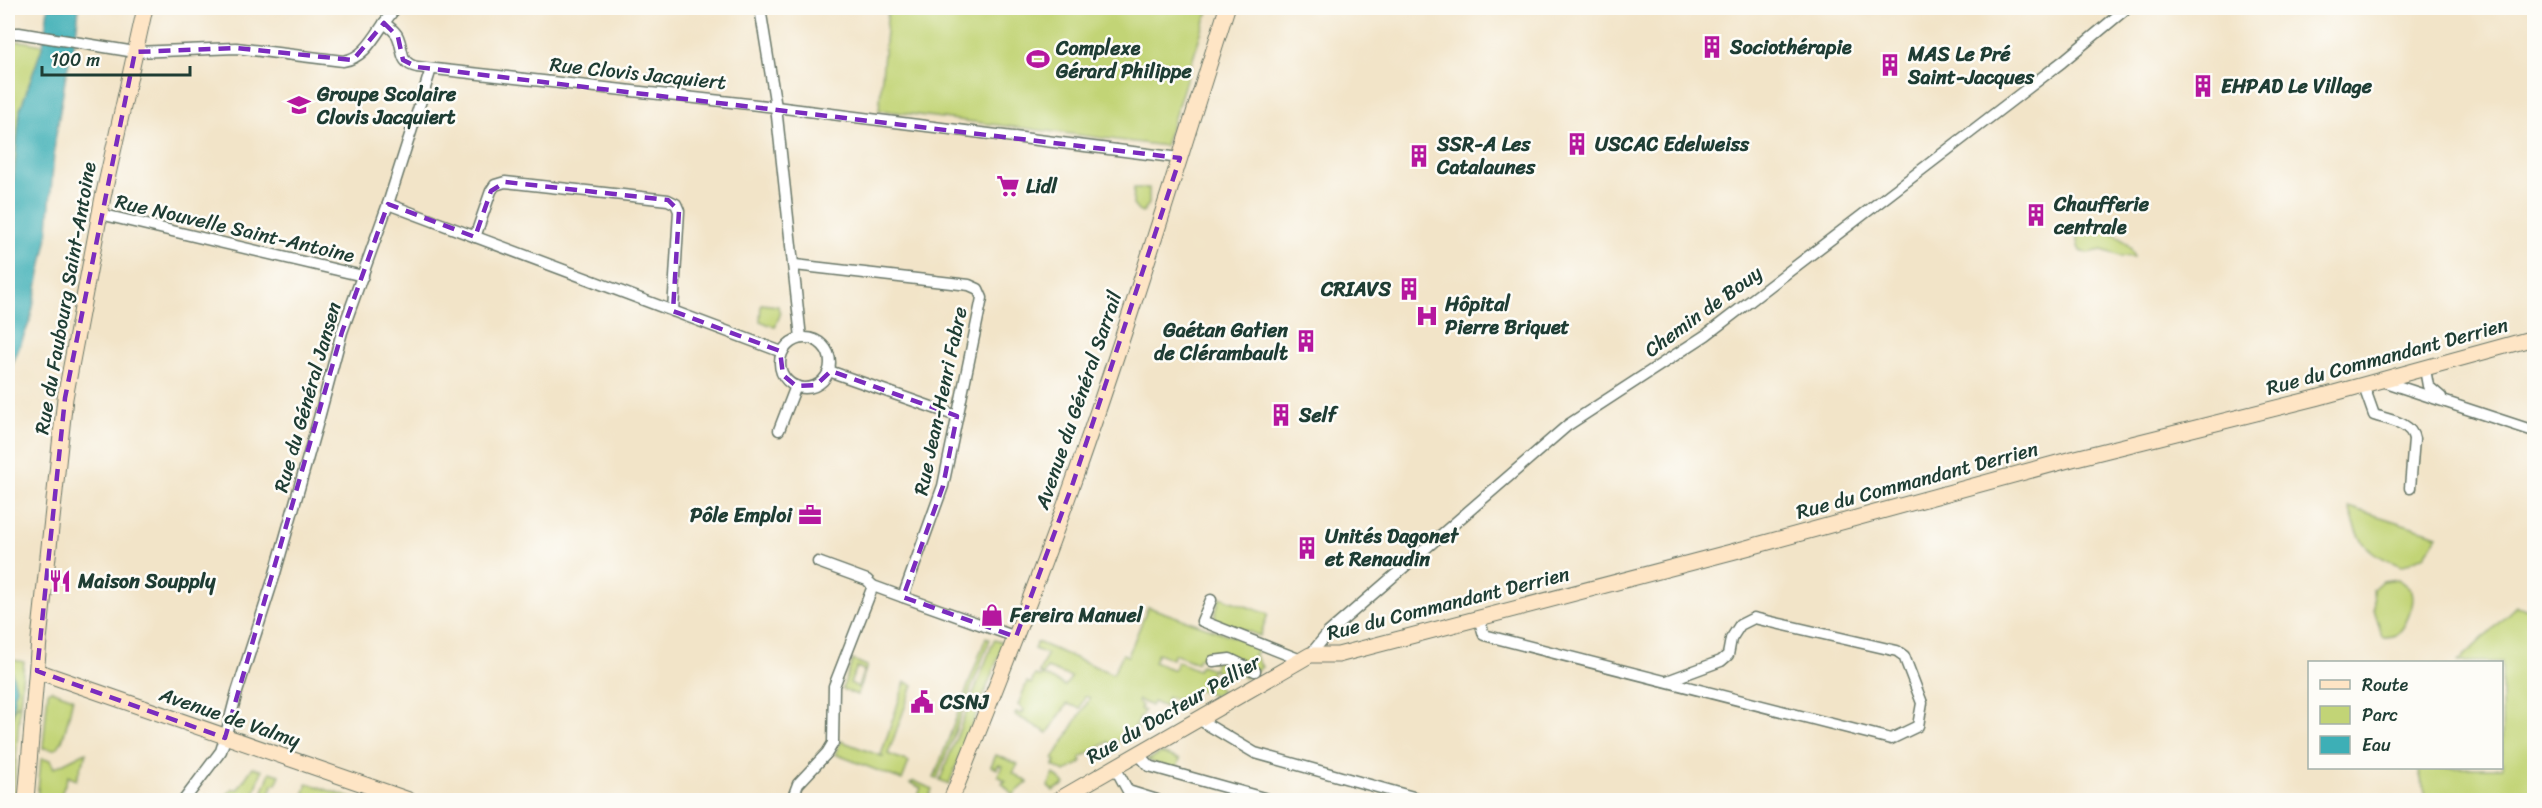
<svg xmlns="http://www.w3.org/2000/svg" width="2542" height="808" font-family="Sriracha,sans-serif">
	<rect width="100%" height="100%" fill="#fdfcf7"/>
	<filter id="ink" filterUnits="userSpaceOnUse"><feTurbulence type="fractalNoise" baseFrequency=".0167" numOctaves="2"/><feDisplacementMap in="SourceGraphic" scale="12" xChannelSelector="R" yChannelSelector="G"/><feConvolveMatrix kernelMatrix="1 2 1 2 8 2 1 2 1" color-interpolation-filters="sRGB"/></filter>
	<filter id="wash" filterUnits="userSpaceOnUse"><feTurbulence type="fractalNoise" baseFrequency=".008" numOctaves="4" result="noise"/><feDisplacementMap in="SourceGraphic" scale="24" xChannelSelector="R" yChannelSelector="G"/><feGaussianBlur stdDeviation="1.35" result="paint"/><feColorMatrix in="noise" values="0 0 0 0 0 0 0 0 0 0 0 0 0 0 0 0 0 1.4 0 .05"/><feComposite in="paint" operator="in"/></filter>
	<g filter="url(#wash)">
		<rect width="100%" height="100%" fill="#f2e4c8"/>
		<g fill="#c2d476" stroke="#708855" stroke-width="1.5" fill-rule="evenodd">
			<path d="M888,8H1209L1165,146L879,110Z"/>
			<path d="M21,41L43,45L20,110L13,187L8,218V43Z"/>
			<path d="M1134,188H1149V204L1142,213L1138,211L1133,205Z"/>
			<path d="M2096,225C2109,228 2132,243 2134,257L2120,256L2102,250L2087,253L2080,251C2072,235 2081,228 2096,225Z"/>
			<path d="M761,304L778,306L780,315L775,327L760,321Z"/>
			<path d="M2349,507L2438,535L2425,555L2402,566C2363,551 2361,545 2349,507Z"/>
			<path d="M2398,579C2402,583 2409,587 2412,592C2416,603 2405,629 2396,635C2392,637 2386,637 2382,637L2374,609L2373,589L2382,581Z"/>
			<path d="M1220,597L1268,614L1260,636L1214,619Z"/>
			<path d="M2516,606L2534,610V800H2427L2418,768H2502V662H2458Z"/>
			<path d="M1148,607L1263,647L1254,654L1262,667L1244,678L1240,672L1244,669L1240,663L1224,674L1213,670L1216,662L1199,658L1197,663L1174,654L1172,659L1158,653L1154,662L1174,670L1177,661L1198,670L1201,665L1212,669L1210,674L1215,684L1222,691L1214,696L1196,689L1180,701L1168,697L1165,707L1153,702L1151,706L1139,700L1138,702L1142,706L1140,709L1144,711L1135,727L1138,728L1136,730L1111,745L1108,742L1080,758L1082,762L1065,772L1053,766L1056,761L1053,759L1090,698L1085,696L1080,708L1067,704L1048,733L1015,715L1016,712L1022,714L1024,710L1018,705L1027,682L1031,684L1035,675L1041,677L1043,675L1039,673L1047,654L1034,649L1037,642L1113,674L1123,654L1128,656ZM1047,668L1071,677V678L1065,686L1043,675Z"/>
			<path d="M986,637L990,639L937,779L934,778Z"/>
			<path d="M994,640L1004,643L949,784L940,780Z"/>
			<path d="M8,659L24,662L20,703L8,711Z"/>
			<path d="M853,660L867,666L857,695L842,689ZM857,667L864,670L858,687L850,683Z"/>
			<path d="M905,682L913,685L888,754L909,762L902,780L835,754L841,741L884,757L881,755Z"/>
			<path d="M51,690L73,698C70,708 65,742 57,748C53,751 47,748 43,748L48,692Z"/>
			<path d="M20,704L13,800H8V755L14,709Z"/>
			<path d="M86,752V757L82,763L76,780L68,776L59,800H37L41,759L50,760L54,768Z"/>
			<path d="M1161,753L1180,759L1176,771L1147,760Z"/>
			<path d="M996,755L1018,764L1013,773L1028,782L1013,795L1002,783L1006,781L998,776L1002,766L998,765L997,769L991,766Z"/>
			<path d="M253,767L262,770L252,800H223L232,789H238Z"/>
			<path d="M270,772L280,775L276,784H273L268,800H260Z"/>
			<path d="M1054,774L1065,784L1053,791L1048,786Z"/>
			<path d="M914,781L932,789L928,800H916L921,788L910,783Z"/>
			<path d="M307,783L354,799L353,800H306L307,797L304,793Z"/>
		</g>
		<g fill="#3dafb6" stroke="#2e7675" stroke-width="1.5">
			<path d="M48,8H79L76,35L66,75L55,141L47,241L30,321L8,375V218L13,187L20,110L43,45Z"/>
			<path d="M8,659L16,687L8,741Z"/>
		</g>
	</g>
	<g filter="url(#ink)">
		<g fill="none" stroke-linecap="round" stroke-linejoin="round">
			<g stroke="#697768" stroke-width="13">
				<g id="street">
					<path d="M760,8L776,107L801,338"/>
					<path d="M384,23C389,27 395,30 398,37C404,51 399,63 417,67L776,107L1180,158"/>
					<path d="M8,33H19L135,52L236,48L343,61C369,58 379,25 396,8"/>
					<path d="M388,204L782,352"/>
					<path d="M100,214L363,276"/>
					<path d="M475,237L491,191L495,185L505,182L668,200L676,204L679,211L673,311"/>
					<path d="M795,265L969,285L978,289L982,298L943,486L903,597"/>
					<circle cx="805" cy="363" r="25"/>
					<path d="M2425,369L2428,386L2441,397"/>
					<path d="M829,371L957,416"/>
					<path d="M2382,381L2534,431"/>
					<path d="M2363,384L2374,415C2389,420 2411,422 2414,439L2410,488"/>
					<path d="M779,430L796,386"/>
					<path d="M818,562L867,580L873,586L903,597L1016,637"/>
					<path d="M1211,600L1202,621L1301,660"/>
					<path d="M1479,618L1484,635L1891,739L1918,726L1922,703L1904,656L1897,651L1754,618L1740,625L1731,639L1728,655L1721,661L1667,681"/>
					<path d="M1310,655L1328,633L1568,425L1706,335L2062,62L2127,8"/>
					<path d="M1213,661L1230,659L1255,671"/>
					<path d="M1198,719L1255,753L1424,800"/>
					<path d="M1138,754L1149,766L1271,800"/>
					<path d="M1115,767L1128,791L1157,800"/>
					<path d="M184,800L221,751L225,738L237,692L274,577L319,418L342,332L388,204L431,69"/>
					<path d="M792,800L798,784L827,753L833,743L834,686L873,586"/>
				</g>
			</g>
			<g stroke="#697768" stroke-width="17">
				<g id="secondary">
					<path d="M37,671L409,800"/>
					<path d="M26,800L39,640L65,398L103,197L145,8"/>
					<path d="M951,800C992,698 1033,595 1070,491C1127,331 1176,169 1227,8"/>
					<path d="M1058,800L1310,655H1338L1739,550L2072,459L2316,398L2534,338"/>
				</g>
			</g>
			<use href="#street" stroke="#fff" stroke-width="10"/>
			<use href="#secondary" stroke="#fee5c5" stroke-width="15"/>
		</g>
	</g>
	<path fill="none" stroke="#7b2cbf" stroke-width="4.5" stroke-dasharray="12 8" stroke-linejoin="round" d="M384,23L398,37L403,60L417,67L1180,158L1073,483L1016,637L903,597L943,486L957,416L831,371L816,385L796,386L783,375L780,351L673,311L679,211L668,200L505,182L491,191L475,237L388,204L342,332L225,738L37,671L65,398L135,52L236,48L353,60Z"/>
	<defs>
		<g id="building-bare" transform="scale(1.8)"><path d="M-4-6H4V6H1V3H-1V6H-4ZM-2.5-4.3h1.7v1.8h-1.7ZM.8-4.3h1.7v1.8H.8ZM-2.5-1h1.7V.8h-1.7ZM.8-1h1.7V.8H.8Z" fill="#b5179e" stroke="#fdfcf7" stroke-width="2.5" paint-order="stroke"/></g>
		<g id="stadium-bare" transform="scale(1.8)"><path d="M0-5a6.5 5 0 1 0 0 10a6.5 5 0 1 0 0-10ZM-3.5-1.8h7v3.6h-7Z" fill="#b5179e" stroke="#fdfcf7" stroke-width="2.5" paint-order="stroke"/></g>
		<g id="school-bare" transform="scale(1.8)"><path d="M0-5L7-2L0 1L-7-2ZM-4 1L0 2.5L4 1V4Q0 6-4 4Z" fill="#b5179e" stroke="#fdfcf7" stroke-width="2.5" paint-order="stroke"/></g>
		<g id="supermarket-bare" transform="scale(1.8)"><path d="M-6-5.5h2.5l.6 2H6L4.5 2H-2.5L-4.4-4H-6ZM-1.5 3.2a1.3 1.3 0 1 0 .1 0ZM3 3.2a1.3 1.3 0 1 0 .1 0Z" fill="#b5179e" stroke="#fdfcf7" stroke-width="2.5" paint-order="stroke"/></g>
		<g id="hospital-bare" transform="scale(1.8)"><path d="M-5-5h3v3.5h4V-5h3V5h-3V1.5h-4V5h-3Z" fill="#b5179e" stroke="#fdfcf7" stroke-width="2.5" paint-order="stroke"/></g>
		<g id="office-bare" transform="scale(1.8)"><path d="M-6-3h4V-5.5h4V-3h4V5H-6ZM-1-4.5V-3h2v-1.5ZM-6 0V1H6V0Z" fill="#b5179e" stroke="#fdfcf7" stroke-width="2.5" paint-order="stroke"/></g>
		<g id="restaurant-bare" transform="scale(1.8)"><path d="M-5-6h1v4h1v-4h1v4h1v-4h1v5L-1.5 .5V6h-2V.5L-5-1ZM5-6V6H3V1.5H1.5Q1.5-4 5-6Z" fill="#b5179e" stroke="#fdfcf7" stroke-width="2.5" paint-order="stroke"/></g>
		<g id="shop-bare" transform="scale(1.8)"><path d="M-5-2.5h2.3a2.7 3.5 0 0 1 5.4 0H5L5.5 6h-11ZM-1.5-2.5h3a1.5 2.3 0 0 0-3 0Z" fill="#b5179e" stroke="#fdfcf7" stroke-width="2.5" paint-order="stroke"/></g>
		<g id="civic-bare" transform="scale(1.8)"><path d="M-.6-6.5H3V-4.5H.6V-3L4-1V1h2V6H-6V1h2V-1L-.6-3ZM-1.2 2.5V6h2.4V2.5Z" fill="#b5179e" stroke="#fdfcf7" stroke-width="2.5" paint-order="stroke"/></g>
	</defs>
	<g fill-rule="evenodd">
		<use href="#building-bare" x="1712" y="47"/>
		<use href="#stadium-bare" x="1038" y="59"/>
		<use href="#building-bare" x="1890" y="65"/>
		<use href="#building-bare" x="2203" y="86"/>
		<use href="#school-bare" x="299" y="105"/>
		<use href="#building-bare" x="1577" y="144"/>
		<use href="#building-bare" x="1419" y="156"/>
		<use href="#supermarket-bare" x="1008" y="186"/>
		<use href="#building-bare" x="2036" y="215"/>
		<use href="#building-bare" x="1409" y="289"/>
		<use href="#hospital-bare" x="1427" y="316"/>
		<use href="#building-bare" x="1306" y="341"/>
		<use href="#building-bare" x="1281" y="415"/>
		<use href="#office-bare" x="810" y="515"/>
		<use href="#building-bare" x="1307" y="548"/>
		<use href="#restaurant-bare" x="60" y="581"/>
		<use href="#shop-bare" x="992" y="615"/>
		<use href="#civic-bare" x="922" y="702"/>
	</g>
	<g text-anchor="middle" stroke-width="5" stroke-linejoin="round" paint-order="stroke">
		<g font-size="20" font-weight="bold" fill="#1f3d34" stroke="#fdfcf7" text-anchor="start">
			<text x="1730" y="54">Sociothérapie</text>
			<text x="1056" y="55">Complexe<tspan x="1056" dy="23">Gérard Philippe</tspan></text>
			<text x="1908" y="61">MAS Le Pré<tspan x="1908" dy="23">Saint-Jacques</tspan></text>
			<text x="2221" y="93">EHPAD Le Village</text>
			<text x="317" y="101">Groupe Scolaire<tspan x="317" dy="23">Clovis Jacquiert</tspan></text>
			<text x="1437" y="151">SSR-A Les<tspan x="1437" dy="23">Catalaunes</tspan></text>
			<text x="1595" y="151">USCAC Edelweiss</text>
			<text x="1026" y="193">Lidl</text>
			<text x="2054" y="211">Chaufferie<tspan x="2054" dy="23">centrale</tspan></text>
			<text x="1391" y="296" text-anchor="end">CRIAVS</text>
			<text x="1445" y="311">Hôpital<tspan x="1445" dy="23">Pierre Briquet</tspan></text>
			<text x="1288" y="337" text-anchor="end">Gaétan Gatien<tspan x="1288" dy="23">de Clérambault</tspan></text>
			<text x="1299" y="422">Self</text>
			<text x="792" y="522" text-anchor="end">Pôle Emploi</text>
			<text x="1325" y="543">Unités Dagonet<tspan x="1325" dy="23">et Renaudin</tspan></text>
			<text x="78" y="588">Maison Soupply</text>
			<text x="1010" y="622">Fereira Manuel</text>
			<text x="940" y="709">CSNJ</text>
		</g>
		<g font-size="20" fill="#1f3d34" stroke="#fdfcf7">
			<text transform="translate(638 73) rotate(6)" y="7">Rue Clovis Jacquiert</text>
			<text transform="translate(235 228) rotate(13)" y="7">Rue Nouvelle Saint-Antoine</text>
			<text transform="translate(65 298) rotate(-80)" y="7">Rue du Faubourg Saint-Antoine</text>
			<text transform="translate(1703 311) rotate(-36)" y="7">Chemin de Bouy</text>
			<text transform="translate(2387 356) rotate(-15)" y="7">Rue du Commandant Derrien</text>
			<text transform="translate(307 397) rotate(-74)" y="7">Rue du Général Jansen</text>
			<text transform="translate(1078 400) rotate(-71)" y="7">Avenue du Général Sarrail</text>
			<text transform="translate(940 401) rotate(-78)" y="7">Rue Jean-Henri Fabre</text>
			<text transform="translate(1917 480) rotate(-15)" y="7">Rue du Commandant Derrien</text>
			<text transform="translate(1448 603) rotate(-14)" y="7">Rue du Commandant Derrien</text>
			<text transform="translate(1173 709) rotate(-30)" y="7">Rue du Docteur Pellier</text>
			<text transform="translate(230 717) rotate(19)" y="7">Avenue de Valmy</text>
		</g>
	</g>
	<rect width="2542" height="808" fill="none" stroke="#fdfcf7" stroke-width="30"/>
	<rect x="2308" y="661" width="195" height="108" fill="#fdfcf7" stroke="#a4b0a9" stroke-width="1.5"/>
	<rect x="2320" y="680" width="30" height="9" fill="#fee5c5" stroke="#a4b0a9" stroke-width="1.5"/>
	<text x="2362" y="691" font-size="18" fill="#1f3d34">Route</text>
	<rect x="2320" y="706" width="30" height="18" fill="#c2d476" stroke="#a4b0a9" stroke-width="1.5"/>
	<text x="2362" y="721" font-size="18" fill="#1f3d34">Parc</text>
	<rect x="2320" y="736" width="30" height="18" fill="#3dafb6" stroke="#a4b0a9" stroke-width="1.5"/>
	<text x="2362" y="751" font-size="18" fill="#1f3d34">Eau</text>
	<path d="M42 66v9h148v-9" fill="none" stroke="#1f3d34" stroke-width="3"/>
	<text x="51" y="66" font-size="18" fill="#1f3d34" stroke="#fdfcf7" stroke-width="4.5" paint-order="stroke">100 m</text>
</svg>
